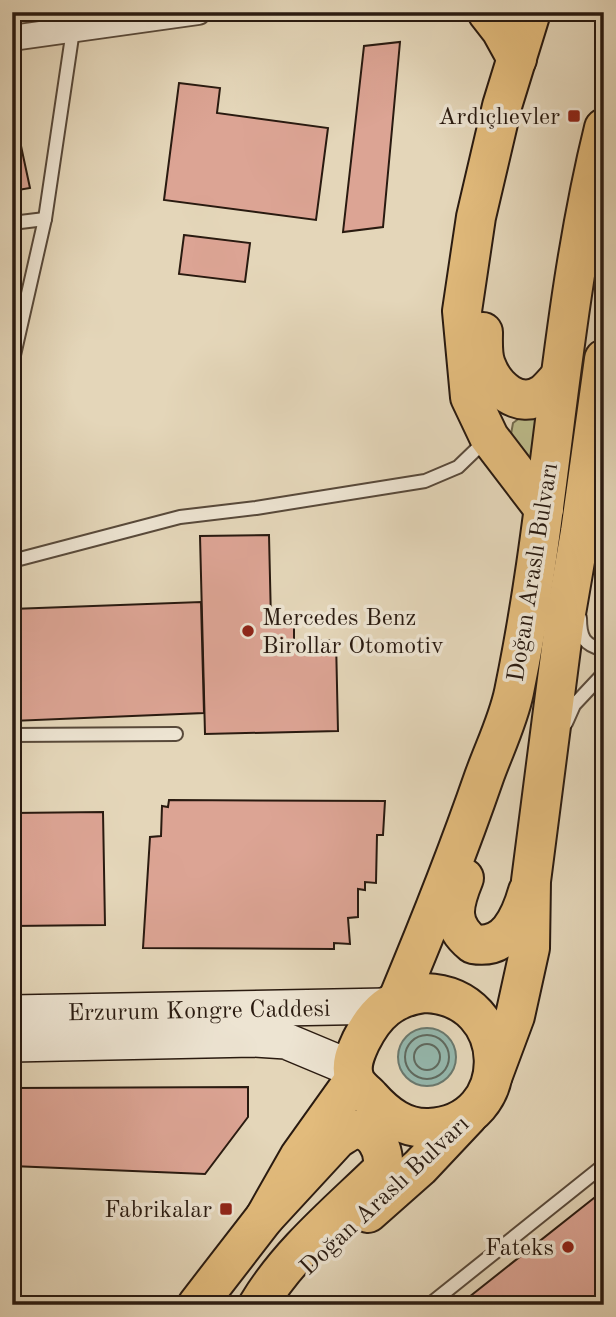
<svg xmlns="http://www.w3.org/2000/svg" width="616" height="1317" font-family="'Old Standard TT',serif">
	<rect width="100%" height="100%" fill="#e4d6b9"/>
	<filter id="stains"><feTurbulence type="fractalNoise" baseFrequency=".00286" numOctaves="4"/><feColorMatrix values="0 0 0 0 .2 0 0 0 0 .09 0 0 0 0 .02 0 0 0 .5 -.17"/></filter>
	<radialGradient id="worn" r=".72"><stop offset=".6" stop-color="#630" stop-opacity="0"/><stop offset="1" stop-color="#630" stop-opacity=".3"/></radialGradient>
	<path fill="#bcbb8a" stroke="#726a4d" stroke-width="2" d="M538,404L533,466L511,434L513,423Z"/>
	<circle fill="#95b9af" stroke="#6a796f" stroke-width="2" cx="427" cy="1057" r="29"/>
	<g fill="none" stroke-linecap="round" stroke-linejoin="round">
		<g stroke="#5f6a60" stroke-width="2">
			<circle cx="427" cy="1057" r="22"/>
			<circle cx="427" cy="1057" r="13"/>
		</g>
	</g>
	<g fill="#dca494" stroke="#291a10" stroke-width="2">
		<path d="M400,42L383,227L343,232L364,46Z"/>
		<path d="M179,83L220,88L217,113L328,128L316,220L164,200Z"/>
		<path d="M12,104L30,188L12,191Z"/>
		<path d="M184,235L250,243L245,282L179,274Z"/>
		<path d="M269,535L271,621H294V641L336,640L338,731L205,734L200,536Z"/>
		<path d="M201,602L204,713L12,721V609Z"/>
		<path d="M169,800L385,801L383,835H377L376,883L365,882V890L358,889V917L348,918L350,944L334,943V949L143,948L150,837L161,836L162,806L168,807Z"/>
		<path d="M103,812L105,925L12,926V813Z"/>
		<path d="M248,1087V1117L205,1174L12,1166V1088Z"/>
		<path d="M604,1190V1305H459Z"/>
	</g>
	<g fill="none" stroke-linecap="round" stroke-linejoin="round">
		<g stroke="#58493a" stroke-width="16">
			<g id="service">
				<path d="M12,223L45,219"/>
				<path d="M12,364L45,219L73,30"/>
				<path d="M12,561L180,517L256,508L425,481L458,467L486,440"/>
				<path d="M580,618C580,638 584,645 604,650"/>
				<path d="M566,723L574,705L604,673"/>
				<path d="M12,735L176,734"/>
				<path d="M429,1305L604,1165"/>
			</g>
		</g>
		<g stroke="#58493a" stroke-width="28">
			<path id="minor" d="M12,38L198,12"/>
		</g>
		<g stroke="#291a10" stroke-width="38">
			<g id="secondary">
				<path d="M12,1013L387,1006"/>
				<path d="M12,1044L253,1039L286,1041L353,1069"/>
			</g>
		</g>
		<g stroke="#291a10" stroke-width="42">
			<g id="primary">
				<path d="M487,12L501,30L517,59"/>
				<path d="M531,12L502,106L476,217L462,311L470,397L489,437L544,509"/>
				<path d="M483,332C483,342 482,355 486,365C494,387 519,411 543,394C549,390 554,383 559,378"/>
				<path d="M464,878C453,905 448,924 473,944C506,950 520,919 528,891"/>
				<path d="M425,993C515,996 517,1124 429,1128C404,1129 386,1115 370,1097C364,1091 356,1085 354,1077C350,1064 356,1052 361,1041C375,1013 392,997 425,993Z"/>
				<path d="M398,999C429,925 458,852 484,777C494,749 508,721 514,692C553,505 558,314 604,128"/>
				<path d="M493,1075L515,1016L530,948L531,881L564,625L580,532L604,359"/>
				<path d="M368,1213L420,1167L468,1116"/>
				<path d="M197,1305L265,1217L299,1157L354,1080"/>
				<path d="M258,1305C289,1253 339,1212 382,1170C387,1151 373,1125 352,1130C347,1132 342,1136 337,1139L265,1217"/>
			</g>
		</g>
		<use href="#service" stroke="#ede4d2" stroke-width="12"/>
		<use href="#minor" stroke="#ede4d2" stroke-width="24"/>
		<use href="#secondary" stroke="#ede4d2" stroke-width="35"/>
		<use href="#primary" stroke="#e2bb7c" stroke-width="38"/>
	</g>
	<g fill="#8f2418" stroke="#ede4d2" stroke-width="2.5">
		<rect x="567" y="109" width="14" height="14" rx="3.5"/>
		<circle cx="248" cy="631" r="7"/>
		<rect x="219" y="1202" width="14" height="14" rx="3.5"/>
		<circle cx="568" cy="1247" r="7"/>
	</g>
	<g text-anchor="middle" stroke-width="7" stroke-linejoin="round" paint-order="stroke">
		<g font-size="24" fill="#291a10" stroke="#ede4d2" text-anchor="end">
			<text x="560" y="124">Ardıçlıevler</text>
			<text x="262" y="625" text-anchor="start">Mercedes Benz<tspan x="262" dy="28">Birollar Otomotiv</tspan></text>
			<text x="212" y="1217">Fabrikalar</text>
			<text x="554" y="1255">Fateks</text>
		</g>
		<g font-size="24" fill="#291a10" stroke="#ede4d2">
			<text transform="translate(532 572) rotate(-81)" y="8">Doğan Araslı Bulvarı</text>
			<text transform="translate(199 1010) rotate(-1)" y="8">Erzurum Kongre Caddesi</text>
			<text transform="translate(384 1195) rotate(-43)" y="8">Doğan Araslı Bulvarı</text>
		</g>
	</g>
	<rect width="616" height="1317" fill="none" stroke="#e4d6b9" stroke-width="42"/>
	<rect x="14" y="14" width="588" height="1289" fill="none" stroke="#291a10" stroke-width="3.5"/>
	<rect x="21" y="21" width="574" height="1275" fill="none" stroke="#291a10" stroke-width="2"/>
	<rect width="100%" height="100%" filter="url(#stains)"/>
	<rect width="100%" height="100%" fill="url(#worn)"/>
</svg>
